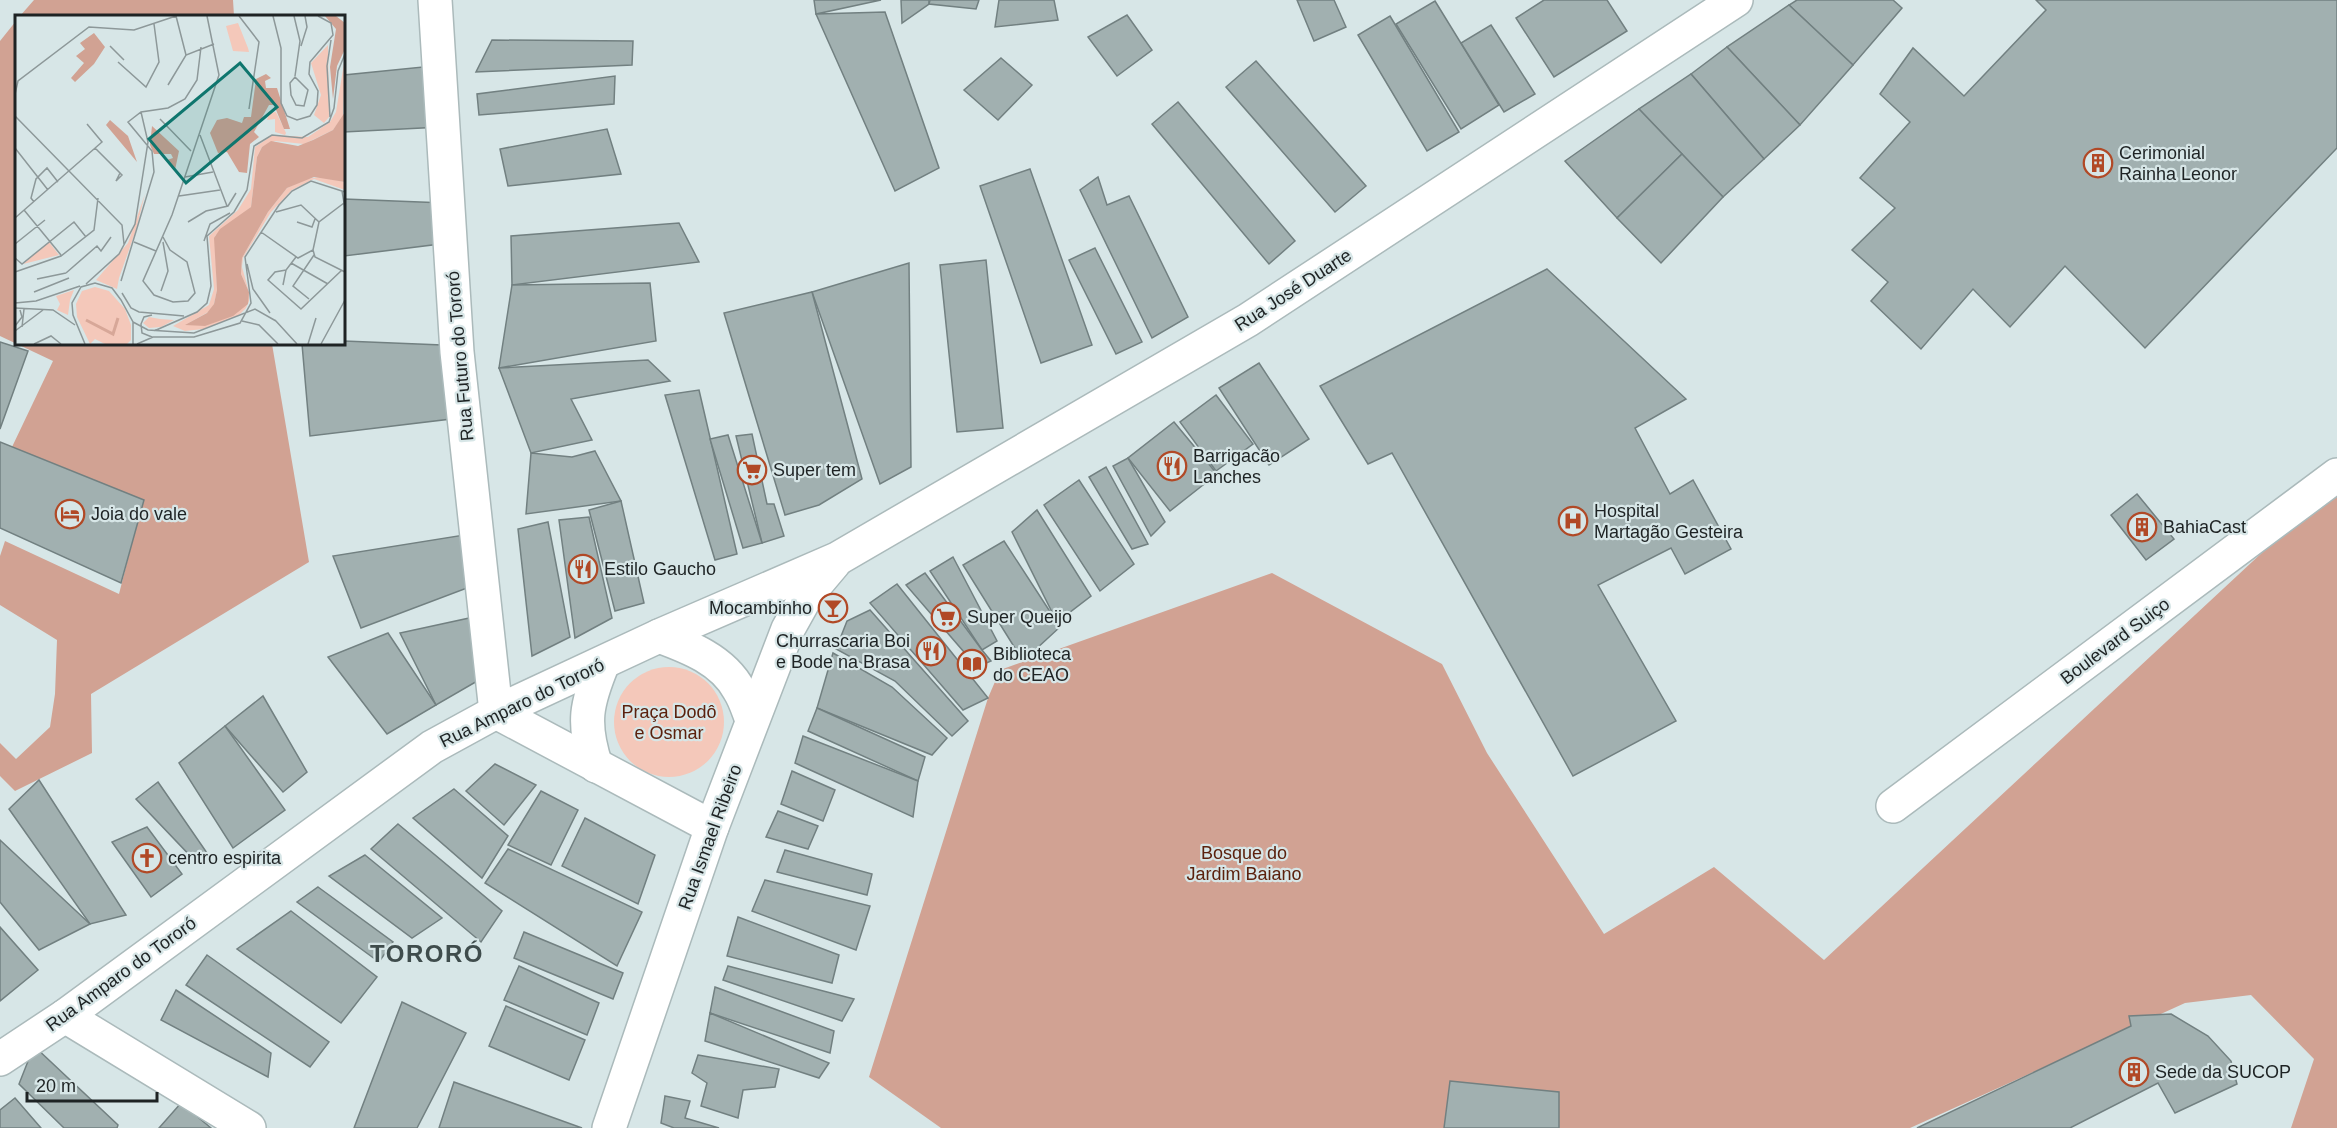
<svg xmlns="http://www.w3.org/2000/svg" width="2337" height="1128" font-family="Helvetica,sans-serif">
	<rect width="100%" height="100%" fill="#d7e6e7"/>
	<circle fill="#f4c8ba" cx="669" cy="722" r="55"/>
	<g fill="#d1a293">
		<path d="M34,0H233L234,16H20Z"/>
		<path d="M16,21V344H272L309,562L91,694L92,753L15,791L0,776V743L16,759L50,727L55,694L57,640L0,605V556L5,541L119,594L143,500L12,447L53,361L0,336V41Z"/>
		<path d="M2337,483V1128H2291L2314,1059L2251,995L2185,1003L1910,1128H941L869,1077L988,698L1000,670L1272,573L1442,664L1487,753L1604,934L1714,867L1824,960Z"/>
	</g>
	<g fill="#a1b0b0" stroke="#728081" stroke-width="1.5">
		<path d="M814,0H881L816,14Z"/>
		<path d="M901,0H929V4L902,23Z"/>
		<path d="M930,0H979L976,9L929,4Z"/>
		<path d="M999,0H1054L1058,20L995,27Z"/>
		<path d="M1297,0H1334L1346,27L1314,41Z"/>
		<path d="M1544,0H1607L1627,31L1554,77L1516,18Z"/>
		<path d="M1797,0H1893L1902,8L1853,65L1789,5Z"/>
		<path d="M2036,0H2337V148L2145,348L2065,266L2010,327L1973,289L1921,349L1871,301L1888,282L1852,250L1895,208L1860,178L1910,122L1880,94L1913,48L1964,96L2046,10Z"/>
		<path d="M1435,1L1499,105L1461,129L1396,24Z"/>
		<path d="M1789,5L1853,65L1800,125L1727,47Z"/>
		<path d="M885,12L939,168L895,191L816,14Z"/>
		<path d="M1127,15L1152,50L1117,76L1088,37Z"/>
		<path d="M1390,16L1459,132L1427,151L1358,35Z"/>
		<path d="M1491,25L1535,94L1504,112L1461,43Z"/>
		<path d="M492,40L633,41L632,65L476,72Z"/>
		<path d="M1727,47L1800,125L1764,159L1691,74Z"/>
		<path d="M1001,58L1032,85L998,120L964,90Z"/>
		<path d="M1256,61L1366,186L1335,212L1226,87Z"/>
		<path d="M423,67L441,127L344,132V75Z"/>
		<path d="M1691,74L1764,159L1723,197L1639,109Z"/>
		<path d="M615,76L614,104L479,115L477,94Z"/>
		<path d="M1178,102L1295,241L1269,264L1152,124Z"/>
		<path d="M1639,109L1682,154L1617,218L1565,161Z"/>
		<path d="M607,129L621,174L508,186L500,149Z"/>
		<path d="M1682,154L1723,197L1661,263L1617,218Z"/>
		<path d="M1030,169L1092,345L1041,363L980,186Z"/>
		<path d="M1098,177L1107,205L1129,196L1188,317L1152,338L1080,190Z"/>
		<path d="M344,199L445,203L448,243L344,256Z"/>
		<path d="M679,223L699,262L512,285L511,236Z"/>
		<path d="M1095,248L1142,342L1116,354L1069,260Z"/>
		<path d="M986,260L1003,428L957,432L940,265Z"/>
		<path d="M909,263L911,467L880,484L812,292Z"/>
		<path d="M1547,269L1686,399L1635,428L1670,494L1693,480L1731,549L1685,574L1671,548L1598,585L1676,721L1573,776L1392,453L1368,464L1320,386Z"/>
		<path d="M650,283L656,341L499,368L512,285Z"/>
		<path d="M812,292L862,479L819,505L785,515L724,313Z"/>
		<path d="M344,341L442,345L451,419L310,436L302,344H344Z"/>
		<path d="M0,342L28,351L0,429Z"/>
		<path d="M648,360L670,381L571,399L592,440L531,453L499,368Z"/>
		<path d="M1259,363L1309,439L1269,465L1219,388Z"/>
		<path d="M699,390L737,554L715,560L665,395Z"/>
		<path d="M1216,395L1253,444L1216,471L1180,422Z"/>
		<path d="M1174,422L1217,474L1170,511L1128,458Z"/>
		<path d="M752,434L767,504H774L784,536L762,543L736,436Z"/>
		<path d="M728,435L762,543L743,548L710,439Z"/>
		<path d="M0,442L144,500L121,583L0,528Z"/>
		<path d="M595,451L621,501L526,514L531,453L572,457Z"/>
		<path d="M1128,458L1165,522L1151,536L1113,466Z"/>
		<path d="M1106,467L1148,544L1132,549L1089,477Z"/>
		<path d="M1079,480L1134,564L1100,591L1044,505Z"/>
		<path d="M2137,494L2174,539L2146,560L2111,515Z"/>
		<path d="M621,501L644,603L615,611L589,510Z"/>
		<path d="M1037,510L1091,596L1057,622L1012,532Z"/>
		<path d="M589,517L612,618L575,638L559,520Z"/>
		<path d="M548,522L570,637L532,656L518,529Z"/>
		<path d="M464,535L467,588L361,628L333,556Z"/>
		<path d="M1004,541L1060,627L1023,661L963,565Z"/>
		<path d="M953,557L997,641L982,650L930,571Z"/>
		<path d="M925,573L982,650L991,661L977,667L906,585Z"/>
		<path d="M897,584L988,698L963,710L870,603Z"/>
		<path d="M870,610L968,721L952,736L895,681L836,649L847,621Z"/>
		<path d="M474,617L479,680L436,705L400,633Z"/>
		<path d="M388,633L436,705L387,734L328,657Z"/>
		<path d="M833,653L892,687L947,738L932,755L817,708Z"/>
		<path d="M263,696L307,772L283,792L225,726Z"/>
		<path d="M817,708L925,757L918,781L808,731Z"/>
		<path d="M225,726L285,810L233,848L179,763Z"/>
		<path d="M803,736L918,781L913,817L795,763Z"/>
		<path d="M495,764L536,785L504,825L466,791Z"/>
		<path d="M792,771L835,790L823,821L781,804Z"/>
		<path d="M39,780L126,915L90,924L9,809Z"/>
		<path d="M158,782L207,853L198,864L136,799Z"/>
		<path d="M454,789L508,836L482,878L413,818Z"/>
		<path d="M541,791L578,810L551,865L508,845Z"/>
		<path d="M778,811L818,826L808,849L766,837Z"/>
		<path d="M585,818L655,855L638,904L562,866Z"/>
		<path d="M398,824L502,911L481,942L371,849Z"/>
		<path d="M147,827L182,874L151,897L112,842Z"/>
		<path d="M0,840L90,924L39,950L0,902Z"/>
		<path d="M508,849L642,912L617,966L485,883Z"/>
		<path d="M785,850L872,874L867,895L777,872Z"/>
		<path d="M365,855L442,918L412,938L329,876Z"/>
		<path d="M765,880L870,906L856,950L752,911Z"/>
		<path d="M318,887L393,942L379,962L297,902Z"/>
		<path d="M291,911L377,977L341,1023L237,949Z"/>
		<path d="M738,917L839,955L832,983L727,956Z"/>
		<path d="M0,927L38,970L0,1001Z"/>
		<path d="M524,932L623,973L613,999L514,958Z"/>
		<path d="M207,955L329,1042L310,1067L186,985Z"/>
		<path d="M519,966L599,1003L587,1035L504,1000Z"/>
		<path d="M728,966L854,999L842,1021L723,980Z"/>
		<path d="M715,987L834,1031L830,1053L710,1013Z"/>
		<path d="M176,990L271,1053L268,1077L161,1020Z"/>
		<path d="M402,1002L466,1033L417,1128H354Z"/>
		<path d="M506,1006L585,1040L569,1080L489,1046Z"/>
		<path d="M710,1013L829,1063L819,1078L705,1041Z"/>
		<path d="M2171,1014L2208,1036L2231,1061L2237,1084L2175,1113L2158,1083L2070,1128H1917L2131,1026L2129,1016Z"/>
		<path d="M34,1046L118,1125L117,1128H64L19,1084Z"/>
		<path d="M698,1055L779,1069L775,1087L743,1090L738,1118L701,1106L707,1083L692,1073Z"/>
		<path d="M1450,1081L1559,1092V1128H1444Z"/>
		<path d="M454,1082L582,1128H439Z"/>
		<path d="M665,1096L690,1101L685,1118L719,1128H674L661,1123Z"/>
		<path d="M15,1098L41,1128H0V1110Z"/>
		<path d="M181,1103L211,1128H159Z"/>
	</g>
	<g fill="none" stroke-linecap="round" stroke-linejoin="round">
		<g stroke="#abbabb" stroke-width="36">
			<g id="minor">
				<path d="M435,0L457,352L496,712"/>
				<path d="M659,636C689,647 723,660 739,690C745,699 748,710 752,720"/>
				<path d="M496,712L712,827"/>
				<path d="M596,766C582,723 586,704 603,663"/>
				<path d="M1893,806L2337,475"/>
				<path d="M65,1016L249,1128"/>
				<path d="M0,1059L65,1016L432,747L496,712L659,636L837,559L1248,320L1736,0"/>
				<path d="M609,1128L712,827L788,629L807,595L834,563"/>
			</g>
		</g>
		<use href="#minor" stroke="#fff" stroke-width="33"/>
	</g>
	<defs>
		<g id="building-ring" transform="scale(1.5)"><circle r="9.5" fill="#d7e6e7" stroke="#b14926" stroke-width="1.5"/><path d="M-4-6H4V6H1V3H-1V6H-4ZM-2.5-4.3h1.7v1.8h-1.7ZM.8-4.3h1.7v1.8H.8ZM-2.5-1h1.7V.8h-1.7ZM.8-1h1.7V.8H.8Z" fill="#b14926"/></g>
		<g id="restaurant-ring" transform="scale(1.5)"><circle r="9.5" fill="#d7e6e7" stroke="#b14926" stroke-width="1.5"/><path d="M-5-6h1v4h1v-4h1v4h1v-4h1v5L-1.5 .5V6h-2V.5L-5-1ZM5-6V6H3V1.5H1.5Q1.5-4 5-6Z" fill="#b14926"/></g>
		<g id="supermarket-ring" transform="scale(1.5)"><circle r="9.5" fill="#d7e6e7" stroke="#b14926" stroke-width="1.5"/><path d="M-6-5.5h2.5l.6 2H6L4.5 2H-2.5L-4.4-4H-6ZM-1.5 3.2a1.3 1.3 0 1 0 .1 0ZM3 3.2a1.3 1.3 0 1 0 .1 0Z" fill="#b14926"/></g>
		<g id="hotel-ring" transform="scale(1.5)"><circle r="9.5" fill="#d7e6e7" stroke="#b14926" stroke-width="1.5"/><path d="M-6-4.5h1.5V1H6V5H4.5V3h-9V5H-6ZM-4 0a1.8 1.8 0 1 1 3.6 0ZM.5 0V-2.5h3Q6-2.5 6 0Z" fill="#b14926"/></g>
		<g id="hospital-ring" transform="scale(1.5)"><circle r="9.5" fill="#d7e6e7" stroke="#b14926" stroke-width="1.5"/><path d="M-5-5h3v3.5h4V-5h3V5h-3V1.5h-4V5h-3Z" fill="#b14926"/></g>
		<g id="bar-ring" transform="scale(1.5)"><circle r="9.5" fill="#d7e6e7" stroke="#b14926" stroke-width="1.5"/><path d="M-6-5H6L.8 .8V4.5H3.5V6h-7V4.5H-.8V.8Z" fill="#b14926"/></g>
		<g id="library-ring" transform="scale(1.5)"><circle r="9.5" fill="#d7e6e7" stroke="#b14926" stroke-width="1.5"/><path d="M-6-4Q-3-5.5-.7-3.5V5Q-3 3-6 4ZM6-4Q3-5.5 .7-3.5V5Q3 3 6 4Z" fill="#b14926"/></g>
		<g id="church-ring" transform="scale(1.5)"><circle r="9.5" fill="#d7e6e7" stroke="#b14926" stroke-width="1.5"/><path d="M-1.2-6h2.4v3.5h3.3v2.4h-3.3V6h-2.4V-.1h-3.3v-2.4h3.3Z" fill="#b14926"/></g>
	</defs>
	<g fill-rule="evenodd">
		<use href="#building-ring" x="2098" y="163"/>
		<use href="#restaurant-ring" x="1172" y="466"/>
		<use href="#supermarket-ring" x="752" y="470"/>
		<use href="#hotel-ring" x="70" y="514"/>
		<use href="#hospital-ring" x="1573" y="521"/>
		<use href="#building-ring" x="2142" y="527"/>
		<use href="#restaurant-ring" x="583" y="569"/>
		<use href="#bar-ring" x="833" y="608"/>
		<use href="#supermarket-ring" x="946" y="617"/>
		<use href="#restaurant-ring" x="931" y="651"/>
		<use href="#library-ring" x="972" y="664"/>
		<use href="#church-ring" x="147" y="858"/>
		<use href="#building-ring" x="2134" y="1072"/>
	</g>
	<g text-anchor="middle" stroke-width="4.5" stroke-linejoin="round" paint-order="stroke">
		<g font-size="18" fill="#1e2324" stroke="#d7e6e7" text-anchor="start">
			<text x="2119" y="159">Cerimonial<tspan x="2119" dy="21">Rainha Leonor</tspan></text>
			<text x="1193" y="462">Barrigacão<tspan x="1193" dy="21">Lanches</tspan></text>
			<text x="773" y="476">Super tem</text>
			<text x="1594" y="517">Hospital<tspan x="1594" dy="21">Martagão Gesteira</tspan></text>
			<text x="91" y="520">Joia do vale</text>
			<text x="2163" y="533">BahiaCast</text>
			<text x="604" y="575">Estilo Gaucho</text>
			<text x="812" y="614" text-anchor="end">Mocambinho</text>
			<text x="967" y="623">Super Queijo</text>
			<text x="910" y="647" text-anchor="end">Churrascaria Boi<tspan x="910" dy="21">e Bode na Brasa</tspan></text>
			<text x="993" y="660">Biblioteca<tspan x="993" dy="21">do CEAO</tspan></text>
			<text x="168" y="864">centro espirita</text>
			<text x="2155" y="1078">Sede da SUCOP</text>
		</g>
		<g font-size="18" fill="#1e2324" stroke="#d7e6e7">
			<text transform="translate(1293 290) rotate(-33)" y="6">Rua José Duarte</text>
			<text transform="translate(460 356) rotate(-95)" y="6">Rua Futuro do Tororó</text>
			<text transform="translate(2115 641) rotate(-37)" y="6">Boulevard Suiço</text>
			<text transform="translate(522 703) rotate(-26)" y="6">Rua Amparo do Tororó</text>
			<text transform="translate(710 837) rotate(-70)" y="6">Rua Ismael Ribeiro</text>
			<text transform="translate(121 974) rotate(-36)" y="6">Rua Amparo do Tororó</text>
		</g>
		<g font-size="18" fill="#5b210d" stroke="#d7e6e7">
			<text x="669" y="718">Praça Dodô<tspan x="669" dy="21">e Osmar</tspan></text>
			<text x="1244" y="859">Bosque do<tspan x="1244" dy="21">Jardim Baiano</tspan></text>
		</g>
		<g font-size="24" font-weight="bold" letter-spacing="1.5" fill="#3f4c4c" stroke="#d7e6e7">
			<text x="427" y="962">TORORÓ</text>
		</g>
	</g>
	<g transform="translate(15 15)">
		<rect width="330" height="330" fill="#d7e6e7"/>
		<path d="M223,8L233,33L234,37L218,36L211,11ZM313,30L314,102L309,108L299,100L306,80L296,48ZM330,42L328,102L318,115L289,129L260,126L247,132L242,142L236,192L200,221L202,275L199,289L195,296L170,310L234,277L226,259L227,243L253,197L272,173L291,164L306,162L330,167V175L299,164L277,175L256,197L228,243L227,252L234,277V286L231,293L223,301L188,314L170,316L158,311L194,290L199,274L194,221L223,195L236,174L240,132L258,120L293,122L315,107L321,97ZM261,97L271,118L270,120L260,117V104L252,105L254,98ZM130,179L121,215L104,263L102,274L81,265L113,228ZM34,227L44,240L8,249ZM80,272L94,276L110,294L116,310V325L112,329H90L80,324L75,329L62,302L61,289L67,276ZM59,275L55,285L53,300L42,295L45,289L41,281ZM134,302L145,304L159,305L146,312L134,313L128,308Z" fill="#f4c8ba"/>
		<path d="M310,1H321L330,8V34L322,51L318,84L315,52L321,14ZM79,18L90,32L79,49L60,67L56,63L69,48L61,41L70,34L65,28ZM251,59L256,63L250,66L251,73H262L275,114H269L259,90H254L239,117L244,122L235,129L232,158L224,157L212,137L203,138L195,118L202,105L212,103L227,108L229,102H236L241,64ZM95,105L113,121L122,147L91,110ZM137,111L164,136L160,155L152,145L158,143L156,139H139L135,130Z" fill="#d1a293"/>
		<path d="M330,97V167L299,162L272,173L253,197L227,243L226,259L234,277L233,289L218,301L190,311L170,310L192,298L199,289L202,275L199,223L205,214L236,192L242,142L247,132L256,126L283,131L298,125L318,115Z" fill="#d7a798"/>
		<path fill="none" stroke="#d7a798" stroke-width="3" d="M71,305L98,319L103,303"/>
		<path fill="none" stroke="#8d9899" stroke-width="1.5" d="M161,1L171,40M224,1L244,27L234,94M258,1L266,33V88L272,101L282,105L295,101L302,90L303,76L294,59L295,47L318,20L316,8L303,1M279,1L285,26L280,61M95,31L109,45M286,31L292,12L290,1M103,47L131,72L144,47L139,9M280,62L293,75L289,91L281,90L276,80L275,68ZM153,70L171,40L199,29M0,79L3,66L74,12L119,15L161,1M0,101L107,210L109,229M315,102L312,51L316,25M145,104L176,136M185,120L212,191M0,133L33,175M80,133L105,158L101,166L107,160L105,158M170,162L198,157M327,176L330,194M164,181L205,175M19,187L16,183L21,164L32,153L43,167M329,188L304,207L298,235L300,242L330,257M9,195L46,240M261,197L286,190L304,207M0,203L87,127L72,109M173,207L191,196L213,191L221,178M282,207L297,212L300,204M246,217L283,243L298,235M148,222L155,235L172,247L180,278L173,286L158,287L139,280L128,266L157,200L204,60L192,1M189,226L195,209L215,198M119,227L141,236M0,229L30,205M0,243L7,249L59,207L71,222M276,248L313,269M232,249L238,274L255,298M271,255L260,257L253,265L286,294L327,255M0,257L46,241L79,215L83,183M51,258L82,231L86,236L96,222M22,264L51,258M106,266L139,157L137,136L113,107L126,97L153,93L170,84L182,65L186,32M71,269L104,239L120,209L133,127L126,97M268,270L271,255L281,242M146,276L153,256L148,227M19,277L54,263M107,278L116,293L124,297L169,301M294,284L278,271L299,240M0,288L21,286L65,271M0,293L38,295L60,310M260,305L282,329M227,306L244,310L263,329M118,307L133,315L179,318L240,294L261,306M0,311L7,302L5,295M7,312L9,294M0,316L28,295M139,316L182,297L192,288L196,271L192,221L219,197L232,175L239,131L257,120L287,123L314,107L319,93L323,56L330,39M137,322L127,318L126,309L129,302L137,300M19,329L36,321L46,329M70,329L58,300L57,288L66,272L80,268L97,273L106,285L118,307V329M122,329L138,322H179L225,308L236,288L230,242L264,190L277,176L296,166L330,177M293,329L301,303M306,329L330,285"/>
		<path fill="#0f766e" fill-opacity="0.15" stroke="#0f766e" stroke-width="3" d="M225,48L262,92L171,168L134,124Z"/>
		<rect width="330" height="330" fill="none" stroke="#1e2324" stroke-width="3"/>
	</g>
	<path d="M27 1092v9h130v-9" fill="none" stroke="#1e2324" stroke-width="3"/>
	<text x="36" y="1092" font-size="18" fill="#1e2324" stroke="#d7e6e7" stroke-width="4.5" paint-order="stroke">20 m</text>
</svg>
